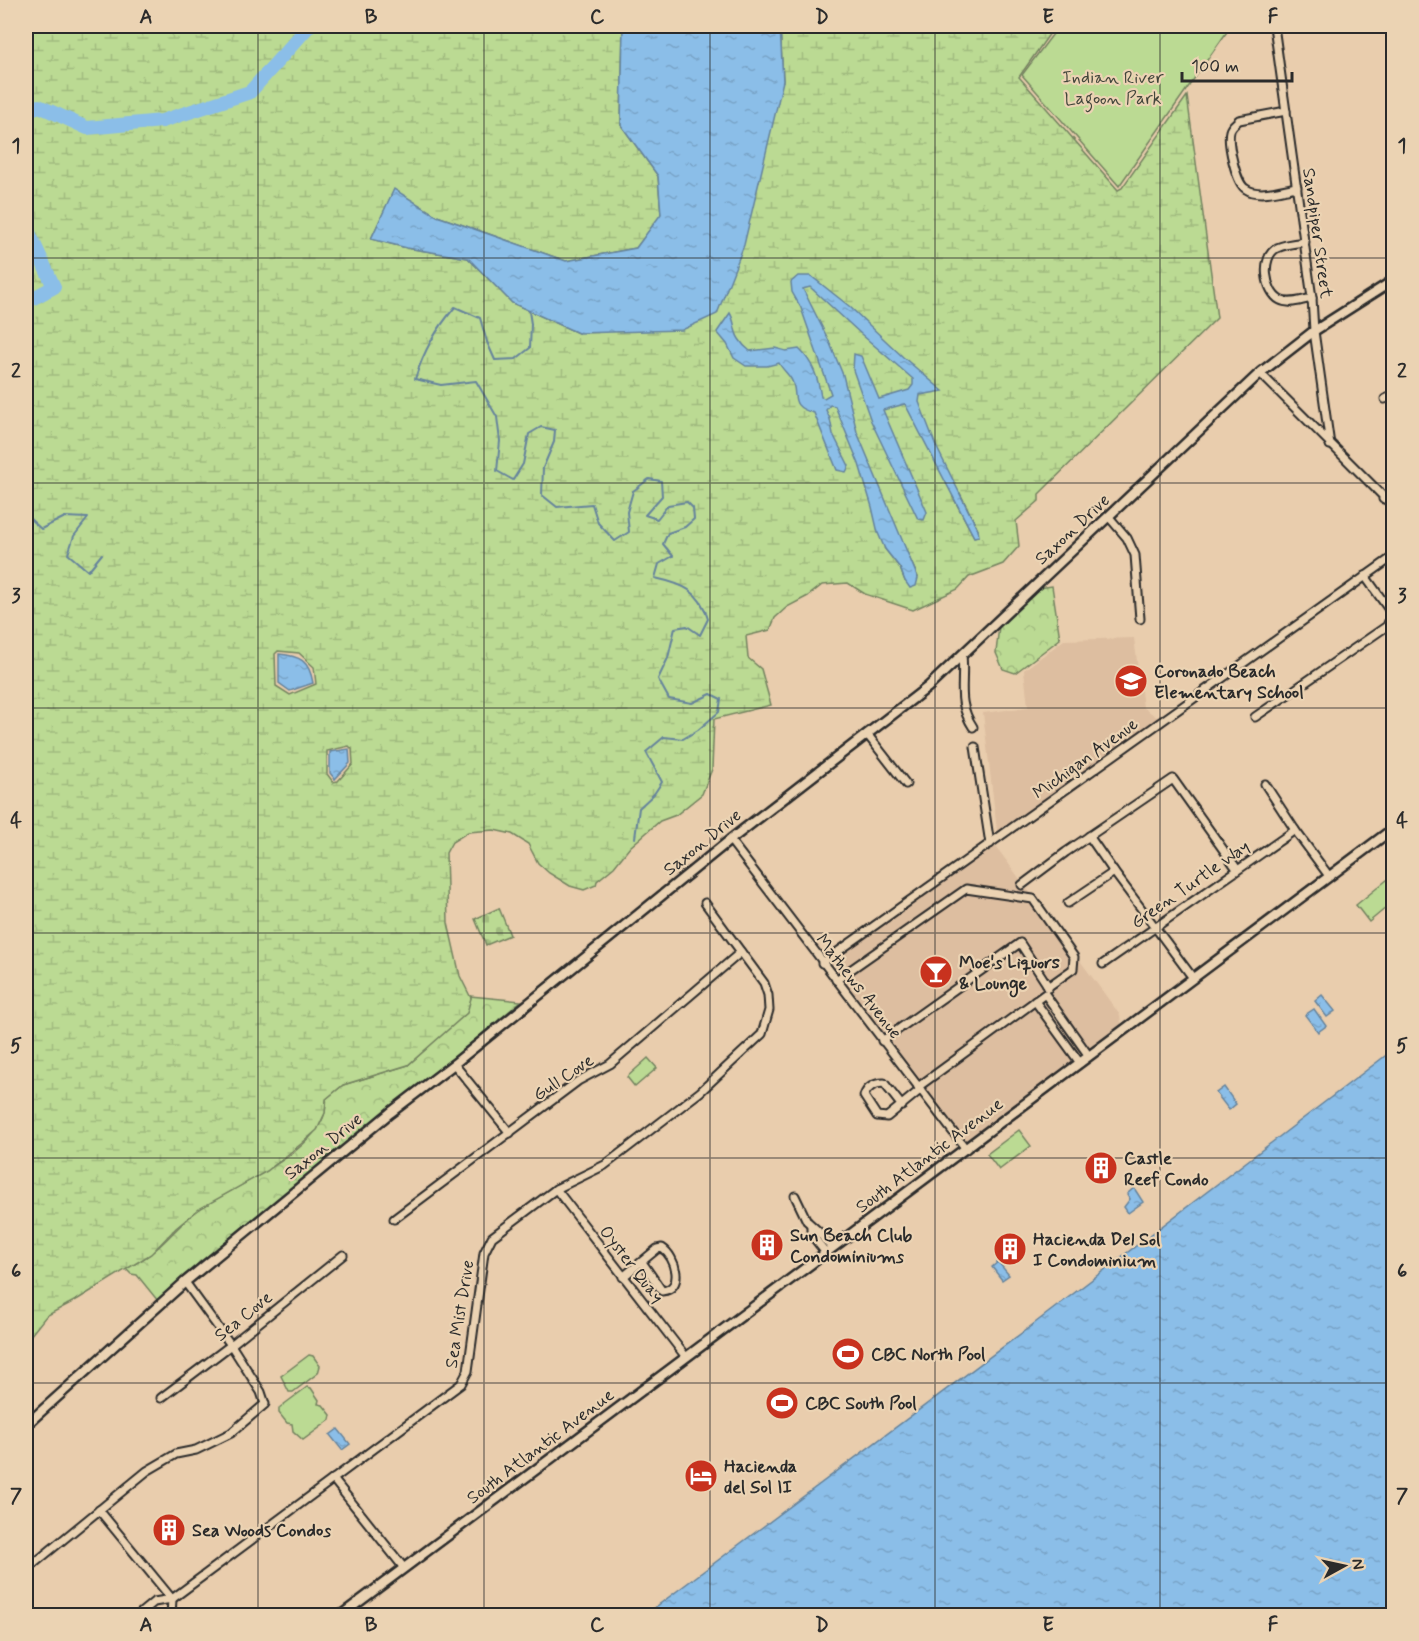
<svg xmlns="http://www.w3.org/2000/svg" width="1419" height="1641" font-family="Mynerve,sans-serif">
	<defs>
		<pattern id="forest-crowns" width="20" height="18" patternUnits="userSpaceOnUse" patternTransform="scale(1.5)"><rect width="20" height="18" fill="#bbda93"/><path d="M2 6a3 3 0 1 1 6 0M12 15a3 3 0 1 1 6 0" fill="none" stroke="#a1bb7f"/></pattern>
		<pattern id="wetland-marsh" width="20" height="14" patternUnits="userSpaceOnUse" patternTransform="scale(1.5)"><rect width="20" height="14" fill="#bbda93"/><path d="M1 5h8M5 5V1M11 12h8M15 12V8" fill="none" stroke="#a1bb7f"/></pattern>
		<pattern id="cemetery-stones" width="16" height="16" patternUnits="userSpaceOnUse" patternTransform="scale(1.5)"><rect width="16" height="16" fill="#bbda93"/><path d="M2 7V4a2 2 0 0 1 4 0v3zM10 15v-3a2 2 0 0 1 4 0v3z" fill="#a1bb7f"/></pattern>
		<pattern id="water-ripples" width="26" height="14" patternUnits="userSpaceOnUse" patternTransform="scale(1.5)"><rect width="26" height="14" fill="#8bbee8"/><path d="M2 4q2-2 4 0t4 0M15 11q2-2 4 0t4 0" fill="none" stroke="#78a3c7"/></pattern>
	</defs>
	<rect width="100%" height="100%" fill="#e9cdad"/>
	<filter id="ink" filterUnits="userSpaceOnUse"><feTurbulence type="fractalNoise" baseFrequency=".0167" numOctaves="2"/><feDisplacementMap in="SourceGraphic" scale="12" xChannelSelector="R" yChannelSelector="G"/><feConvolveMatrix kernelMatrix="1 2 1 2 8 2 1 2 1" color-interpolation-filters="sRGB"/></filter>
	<g filter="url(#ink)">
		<g fill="#ddbea0">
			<path d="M1134,638L1143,707L1162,721L998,839L983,713L1028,707L1024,670L1064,640Z"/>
			<path d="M990,844L997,848L1120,1015L1122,1031L966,1149L822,963Z"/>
		</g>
		<g fill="url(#forest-crowns)" stroke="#73825f" stroke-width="1.5">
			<path d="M1052,586L1060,639L1015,673L1003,669L996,653L999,626L1039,588Z"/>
			<path d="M470,996L521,1001C402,1104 274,1196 158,1301L137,1275L131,1274L126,1269C134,1264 143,1260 150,1254C168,1241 181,1221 201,1208C234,1187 315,1153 325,1112C326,1108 326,1103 326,1099L343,1085L408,1065L426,1049L471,998Z"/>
		</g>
		<path fill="url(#wetland-marsh)" stroke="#73825f" stroke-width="1.5" fill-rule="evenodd" d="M26,26H623L621,125L658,176L661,215L636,248L566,261L437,216L394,190L371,239L407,248L468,258L512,303L578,333L783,81L780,26H1055L1019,77L1118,190L1122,188L1187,96L1217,318L1039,494V501L1016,521L1019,546L1003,564L969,577L958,589L913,610L865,594L848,583L822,585L808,596L787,607L775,618L770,630L746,636L748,658L761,669L771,705L714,719L712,769L702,794L676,815L660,821L630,847L614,867L597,881L596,885L584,890L570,886L549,873L538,863L528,844L512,834L494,830L468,832L452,842L446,853L448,923L460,976L471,998L467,1013L408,1065L343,1085L326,1099L325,1113L317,1130L301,1144L267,1171L199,1209L176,1228L151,1254L78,1299L46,1316L26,1341ZM960,493L978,530V536L974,537L953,497ZM885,549L909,557L918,577L905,581L900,568ZM278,651L299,653L314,667L316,684L290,695L276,686L275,654ZM349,746L352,749L353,764L338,781L333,782L327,774V751Z"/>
		<path fill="url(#cemetery-stones)" stroke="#73825f" stroke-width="1.5" d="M499,908L510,935L486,945L475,919Z"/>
		<g fill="#bbda93" stroke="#73825f" stroke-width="1.5">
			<path d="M1059,26H1231L1119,186L1022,75Z"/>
			<path d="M1393,875V902L1369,922L1356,905Z"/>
			<path d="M648,1058L657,1068L635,1087L627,1077Z"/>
			<path d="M1019,1130L1031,1146L999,1170L987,1154Z"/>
			<path d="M309,1355L313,1356L320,1366L318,1373L293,1392H289L281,1376Z"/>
			<path d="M307,1387L311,1388L319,1400L318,1404L323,1405L331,1415L330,1420L303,1440L293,1431L292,1424L287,1423L279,1413V1408Z"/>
		</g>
		<g fill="url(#water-ripples)" stroke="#65839c" stroke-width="1.5">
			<path d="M623,26H780L783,81L744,245L717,314L682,330L578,333L512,303L468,258L407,248L371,239L394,189L437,216L566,261L636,248L661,214L658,176L621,125Z"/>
			<path d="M798,276H811L849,306L903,357L943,391L920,395L919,402L936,446L978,530L979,536L974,537L905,404L883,410L927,512L924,520L918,519L871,421L853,370L854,354L861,356L879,399L909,390L913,385V379L861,334L810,287L803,289L829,341L843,375L857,432L918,578L916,586L910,588L905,581L900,568L885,549L878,533L872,507L859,464L835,406L830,405L826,410L830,419L833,434L849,466L846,472L837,470L814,413C786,406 800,394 791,379C788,374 782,369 779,363L767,366H746L734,358L727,344L717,332L730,313C736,323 733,330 739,339C742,344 746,348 750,351L775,348L786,351L799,349C813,362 818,378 821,397L824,398L831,394L801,308L792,292L791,282Z"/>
			<path d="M279,654C300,656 309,660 313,683L290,691L279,683Z"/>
			<path d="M349,749L350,763L335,779L330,773V752Z"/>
			<path d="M1322,995L1335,1011L1327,1017L1315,1001Z"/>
			<path d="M1314,1009L1326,1026L1318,1032L1305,1015Z"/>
			<path d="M1393,1050V1615H645L1027,1329Z"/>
			<path d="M1224,1087L1236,1104L1229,1110L1216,1093Z"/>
			<path d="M1134,1188L1143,1202L1128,1213L1124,1207L1130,1199L1127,1194Z"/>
			<path d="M998,1262L1009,1275L1002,1280L992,1267Z"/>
			<path d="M338,1429L350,1444L342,1450L330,1435Z"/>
		</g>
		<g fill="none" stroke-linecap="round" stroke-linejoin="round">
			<g stroke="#65839c" stroke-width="2">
				<path d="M529,311L531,324L530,348L516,359L495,360L487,342L480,318L455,307C436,330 424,350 415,379L441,385L476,381L497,417L500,441L497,471L513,480L523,464L529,434L541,427L555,430L554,442L543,468L542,495L557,507L592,504L598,523L615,541L629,532L627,512L633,491L649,479L661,481L662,496L645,515L657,519L668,505L687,502L693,508L694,519L685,527L668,533L663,544L673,556L659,564L655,578C682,584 700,590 708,619L700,635L687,626L675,628L668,658L658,679L669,699L692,703L711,694L721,699L719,712L698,730L683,739L664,737L646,752L662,782L654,794L639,808L635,838"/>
				<path d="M26,509L29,518L41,529L65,517L88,518L74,536L68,554L88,571L102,554"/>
			</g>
			<g stroke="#8bbee8" stroke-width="14">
				<path d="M26,111L39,106L87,128L162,121L250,92L309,26"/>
				<path d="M26,226L54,287L26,302"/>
			</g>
			<g stroke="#2b2b2b" stroke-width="11">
				<g id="minor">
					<path d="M1274,26L1312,298L1314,331L1330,445"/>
					<path d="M1286,111L1239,120C1235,124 1231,126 1230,131C1227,142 1236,184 1246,189C1259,198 1283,189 1297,187"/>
					<path d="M1305,242C1296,243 1285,244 1277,248C1260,257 1265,292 1280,300C1289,305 1303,300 1312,298"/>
					<path d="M1260,373L1394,507"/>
					<path d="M1385,399L1394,395"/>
					<path d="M1383,499L1394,492"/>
					<path d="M1109,517L1127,538L1135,555L1140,619"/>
					<path d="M962,655C965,683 956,701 973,727"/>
					<path d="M1255,717L1387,626L1391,616L1390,611L1365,576"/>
					<path d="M867,734L906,784"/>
					<path d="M975,747L990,844"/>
					<path d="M1265,784L1295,830L1329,876"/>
					<path d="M1089,836L1114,872L1193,978"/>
					<path d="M730,840L966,1149"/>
					<path d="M1022,885L1066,852L1173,779L1237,869"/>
					<path d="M1068,903L1114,872"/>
					<path d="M822,963L1394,556"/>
					<path d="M1103,964L1295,830"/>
					<path d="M836,980L966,889L1033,899L1074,957L1073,969L1049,986"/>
					<path d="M1035,1001L1080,1063"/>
					<path d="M882,1041L1020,943L1046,983L1048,988"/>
					<path d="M454,1064L510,1133"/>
					<path d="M918,1087L1045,994L1089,1056"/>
					<path d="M902,1106L884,1083C875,1083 867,1087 864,1096L877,1116L887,1117L920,1090"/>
					<path d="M556,1189L686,1357"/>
					<path d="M795,1196L807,1221L817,1230L832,1248"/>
					<path d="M394,1219L578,1081L610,1064L741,952"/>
					<path d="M811,1226V1234L826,1253"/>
					<path d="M623,1277L657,1249L662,1248C676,1257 685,1289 662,1291L642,1262"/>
					<path d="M161,1398L231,1345L343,1255"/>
					<path d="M333,1479L404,1568"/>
					<path d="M99,1510L172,1599"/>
					<path d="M26,1570L147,1471L176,1454L196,1450L231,1433L265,1404L261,1392L231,1345L185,1282"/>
					<path d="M137,1616L154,1602L172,1599L461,1384L468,1371L484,1253L492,1237L556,1189L605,1165L700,1092L762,1034L769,1010L768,995L764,983L705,903"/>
					<path d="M171,1616L172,1599"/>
				</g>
			</g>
			<g stroke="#2b2b2b" stroke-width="13">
				<g id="tertiary">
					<path d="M26,1425L185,1282L390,1113L454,1064L730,840L928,687L1260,373L1314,331L1394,280"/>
					<path d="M340,1616L1394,828"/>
				</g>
			</g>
			<use href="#minor" stroke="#ebd3b3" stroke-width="7"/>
			<use href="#tertiary" stroke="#ebd3b3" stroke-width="8"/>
		</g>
	</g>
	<path fill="none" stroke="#2b2b2b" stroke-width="1.5" stroke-opacity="0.55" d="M258,26V1616M484,26V1616M710,26V1616M935,26V1616M1160,26V1616M26,258H1394M26,483H1394M26,708H1394M26,933H1394M26,1158H1394M26,1383H1394"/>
	<defs>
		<g id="school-disc" transform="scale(1.725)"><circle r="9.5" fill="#c8321e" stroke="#ebd3b3"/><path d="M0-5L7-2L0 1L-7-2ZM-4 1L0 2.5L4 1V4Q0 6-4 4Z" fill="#fff"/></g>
		<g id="bar-disc" transform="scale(1.725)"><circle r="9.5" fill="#c8321e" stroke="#ebd3b3"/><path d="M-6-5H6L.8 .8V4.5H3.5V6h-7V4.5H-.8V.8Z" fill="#fff"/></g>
		<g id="building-disc" transform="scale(1.725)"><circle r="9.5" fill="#c8321e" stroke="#ebd3b3"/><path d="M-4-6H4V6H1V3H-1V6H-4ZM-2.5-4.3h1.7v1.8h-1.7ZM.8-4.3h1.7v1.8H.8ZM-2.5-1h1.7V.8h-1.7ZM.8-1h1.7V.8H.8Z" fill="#fff"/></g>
		<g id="stadium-disc" transform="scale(1.725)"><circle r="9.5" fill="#c8321e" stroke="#ebd3b3"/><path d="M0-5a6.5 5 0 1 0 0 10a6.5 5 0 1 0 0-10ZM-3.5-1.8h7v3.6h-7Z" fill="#fff"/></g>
		<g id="hotel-disc" transform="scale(1.725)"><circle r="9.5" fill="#c8321e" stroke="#ebd3b3"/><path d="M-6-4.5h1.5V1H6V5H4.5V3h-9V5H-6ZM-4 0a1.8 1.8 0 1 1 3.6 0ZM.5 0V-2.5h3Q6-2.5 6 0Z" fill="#fff"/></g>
	</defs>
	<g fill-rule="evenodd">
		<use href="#school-disc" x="1131" y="681"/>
		<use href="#bar-disc" x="936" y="972"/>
		<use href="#building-disc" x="1101" y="1168"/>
		<use href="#building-disc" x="767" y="1245"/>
		<use href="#building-disc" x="1010" y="1249"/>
		<use href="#stadium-disc" x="848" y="1354"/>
		<use href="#stadium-disc" x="782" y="1403"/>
		<use href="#hotel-disc" x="701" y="1476"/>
		<use href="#building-disc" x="169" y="1530"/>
	</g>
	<g text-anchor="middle" stroke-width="4.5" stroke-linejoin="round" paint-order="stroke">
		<g font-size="18" fill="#41453b" stroke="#ebd3b3">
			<text x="1113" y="83">Indian River<tspan x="1113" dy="21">Lagoon Park</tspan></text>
		</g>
		<g font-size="18" fill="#2b2b2b" stroke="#ebd3b3">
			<text transform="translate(1318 233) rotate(82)" y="6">Sandpiper Street</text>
			<text transform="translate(1072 529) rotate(-43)" y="6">Saxon Drive</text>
			<text transform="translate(1085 758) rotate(-36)" y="6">Michigan Avenue</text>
			<text transform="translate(702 842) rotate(-39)" y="6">Saxon Drive</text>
			<text transform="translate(1190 884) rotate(-35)" y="6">Green Turtle Way</text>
			<text transform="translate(859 986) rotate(52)" y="6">Mathews Avenue</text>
			<text transform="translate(563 1077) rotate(-34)" y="6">Gull Cove</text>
			<text transform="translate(323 1146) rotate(-39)" y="6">Saxon Drive</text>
			<text transform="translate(929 1155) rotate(-37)" y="6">South Atlantic Avenue</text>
			<text transform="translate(632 1264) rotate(52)" y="6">Oyster Quay</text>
			<text transform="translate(459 1314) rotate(-81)" y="6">Sea Mist Drive</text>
			<text transform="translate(243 1316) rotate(-39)" y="6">Sea Cove</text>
			<text transform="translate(540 1446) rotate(-37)" y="6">South Atlantic Avenue</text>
		</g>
		<g font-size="18" font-weight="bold" fill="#2b2b2b" stroke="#ebd3b3" text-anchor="start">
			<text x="1154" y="677">Coronado Beach<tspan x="1154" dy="21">Elementary School</tspan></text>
			<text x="959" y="968">Moe's Liquors<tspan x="959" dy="21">&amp; Lounge</tspan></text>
			<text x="1124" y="1164">Castle<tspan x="1124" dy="21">Reef Condo</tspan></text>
			<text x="790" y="1241">Sun Beach Club<tspan x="790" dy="21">Condominiums</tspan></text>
			<text x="1033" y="1245">Hacienda Del Sol<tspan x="1033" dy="21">I Condominium</tspan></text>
			<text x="871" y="1360">CBC North Pool</text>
			<text x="805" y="1409">CBC South Pool</text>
			<text x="724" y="1472">Hacienda<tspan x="724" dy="21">del Sol II</tspan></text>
			<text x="192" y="1536">Sea Woods Condos</text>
		</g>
	</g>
	<rect width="1419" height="1641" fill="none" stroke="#ebd3b3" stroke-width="66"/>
	<g transform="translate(1344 1566) rotate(82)" stroke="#ebd3b3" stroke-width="4.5" paint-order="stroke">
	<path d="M0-4.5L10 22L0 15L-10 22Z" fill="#2b2b2b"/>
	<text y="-9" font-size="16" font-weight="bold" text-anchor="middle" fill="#2b2b2b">N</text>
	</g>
	<path d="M1182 72v9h110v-9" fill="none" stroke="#2b2b2b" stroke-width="3"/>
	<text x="1191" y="72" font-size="18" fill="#2b2b2b" stroke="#ebd3b3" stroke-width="4.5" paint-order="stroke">100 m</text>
	<rect x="33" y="33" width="1353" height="1575" fill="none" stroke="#2b2b2b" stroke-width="2"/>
	<g font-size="20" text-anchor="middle" font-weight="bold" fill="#2b2b2b">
		<text x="146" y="23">A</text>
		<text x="371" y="23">B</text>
		<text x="597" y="23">C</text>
		<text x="822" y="23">D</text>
		<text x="1048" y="23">E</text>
		<text x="1273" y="23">F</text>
		<text x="16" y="152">1</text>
		<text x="1402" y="152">1</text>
		<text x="16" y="377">2</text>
		<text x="1402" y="377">2</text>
		<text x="16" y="602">3</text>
		<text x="1402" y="602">3</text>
		<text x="16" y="827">4</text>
		<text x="1402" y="827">4</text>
		<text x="16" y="1052">5</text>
		<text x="1402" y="1052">5</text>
		<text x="16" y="1277">6</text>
		<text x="1402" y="1277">6</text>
		<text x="16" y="1502">7</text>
		<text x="1402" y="1502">7</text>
		<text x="146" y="1631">A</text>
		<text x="371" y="1631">B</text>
		<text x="597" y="1631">C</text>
		<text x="822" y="1631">D</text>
		<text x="1048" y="1631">E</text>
		<text x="1273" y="1631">F</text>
	</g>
</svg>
